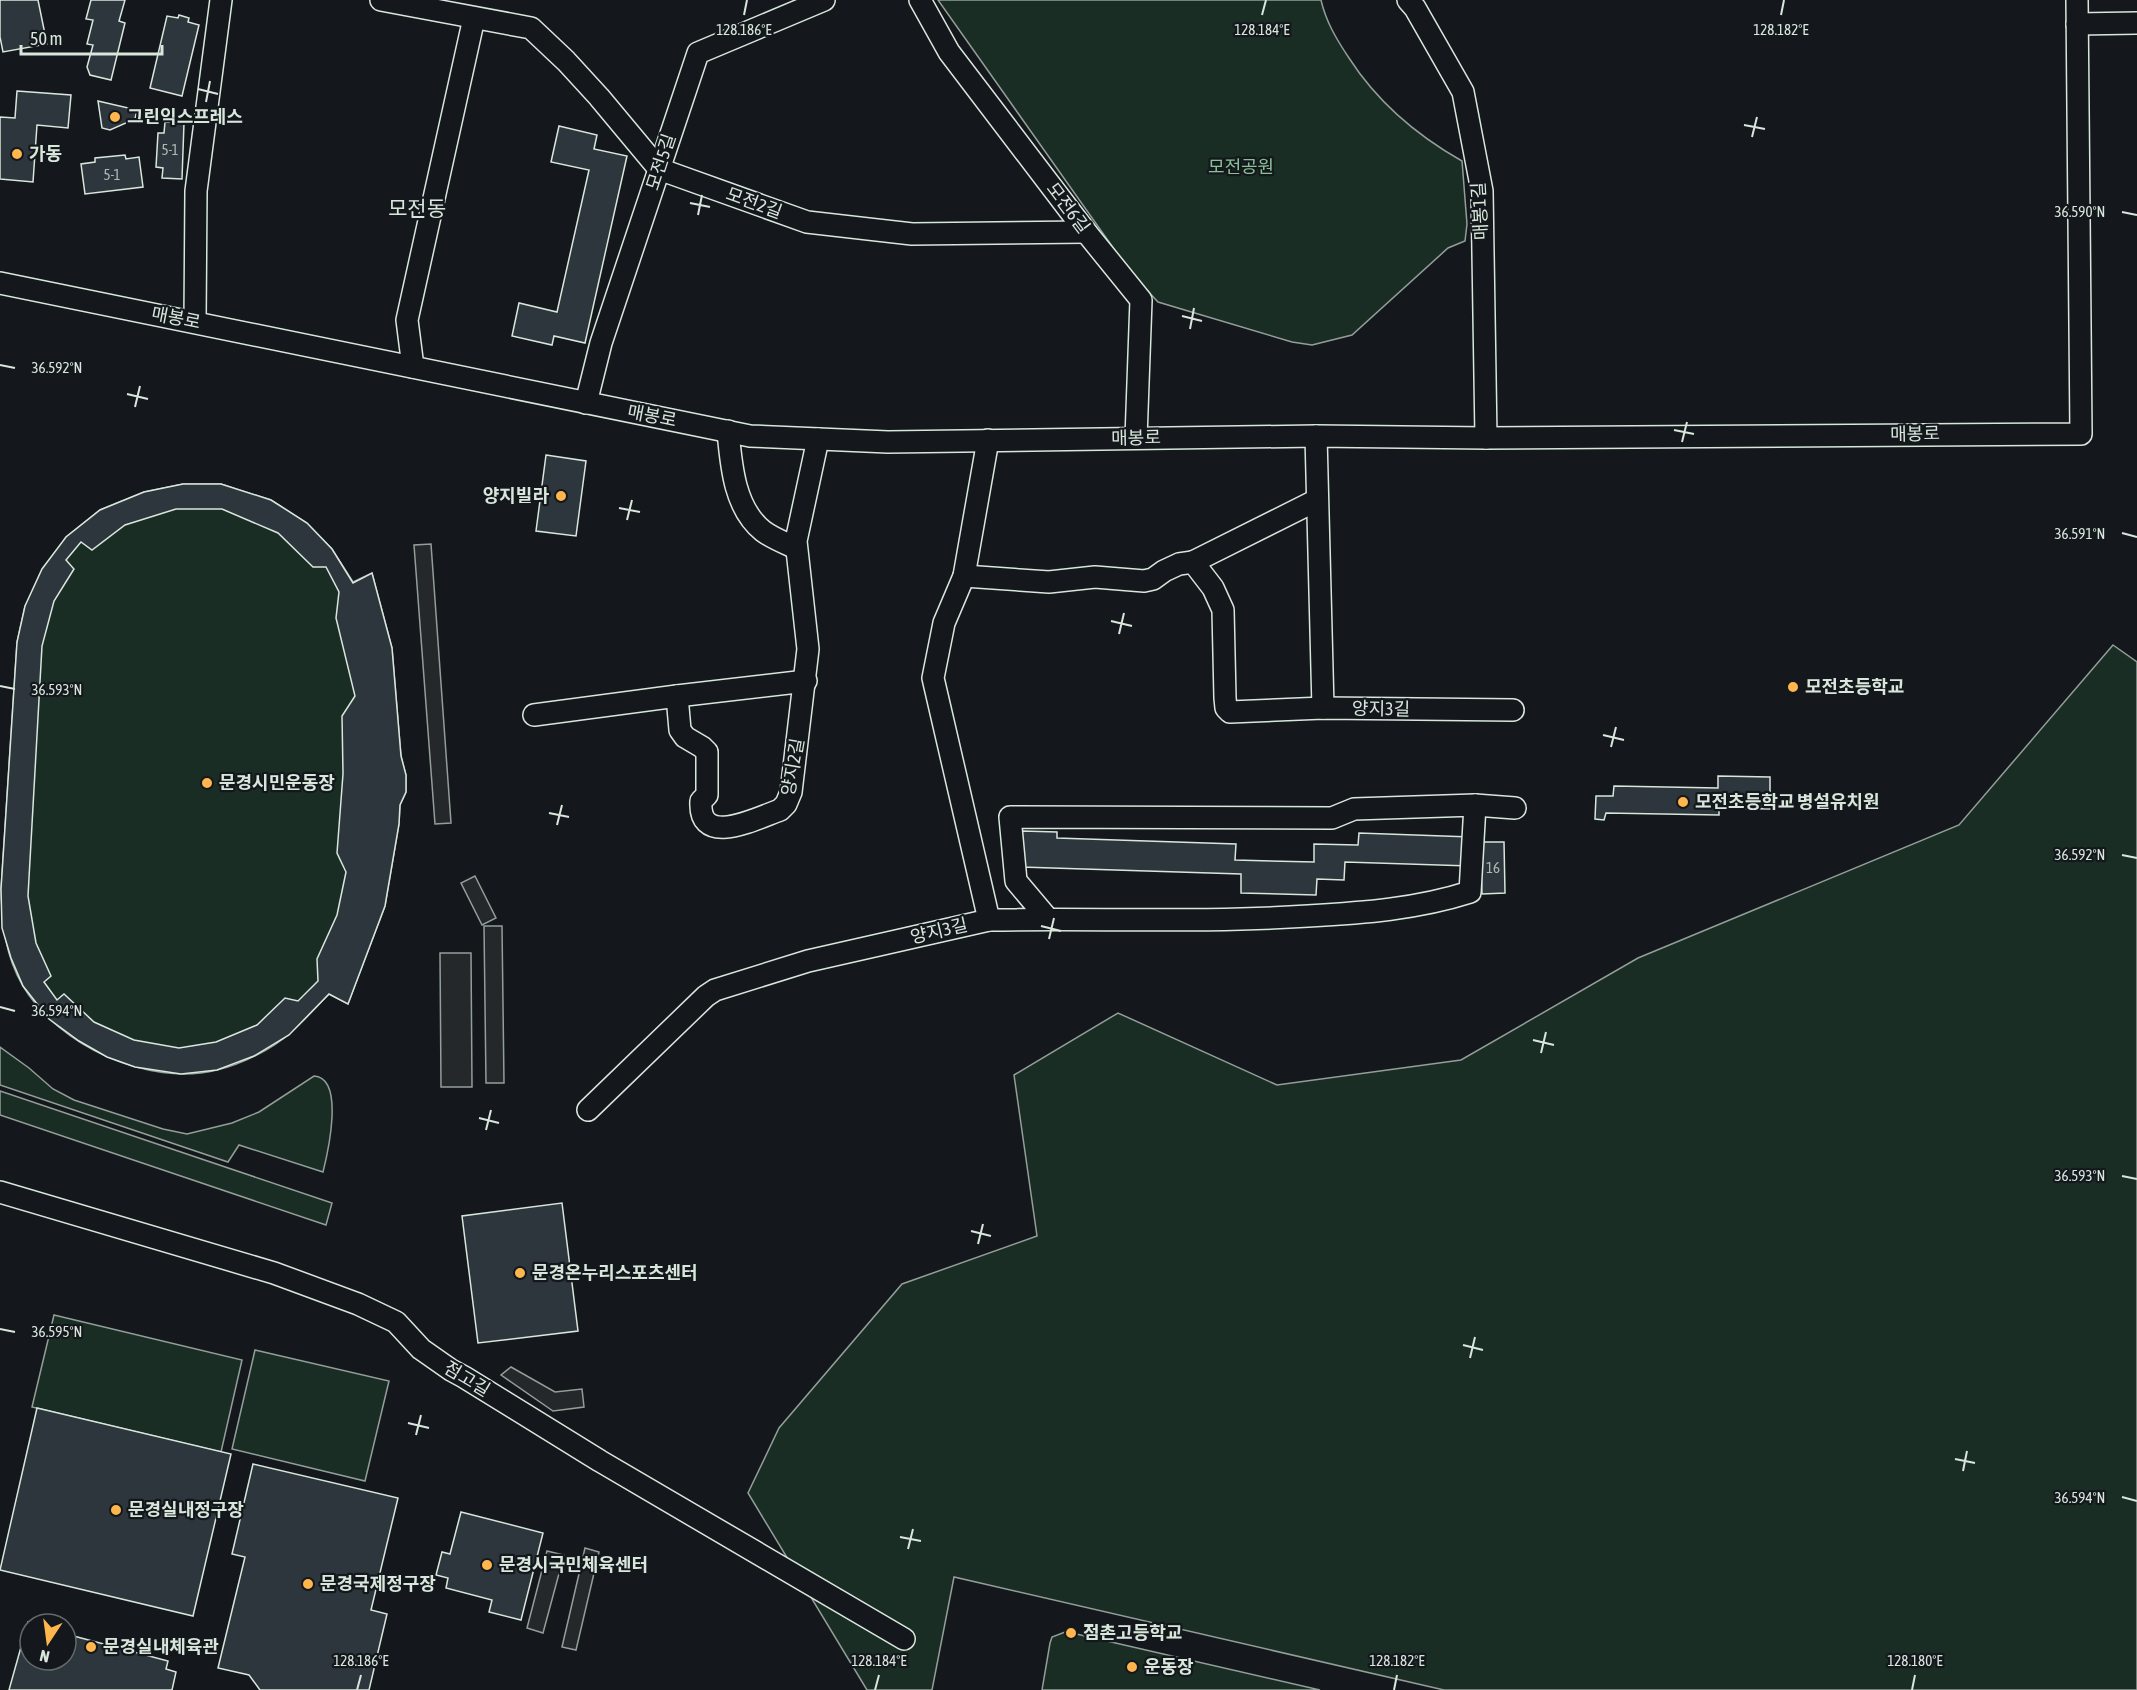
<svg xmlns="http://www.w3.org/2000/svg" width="2137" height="1690" font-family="'Asap Condensed','Noto Sans KR',sans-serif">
	<rect width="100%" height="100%" fill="#14181c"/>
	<g fill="#1a2d24" stroke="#939e99" stroke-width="1.5">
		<path d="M938,0H1321C1326,22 1337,40 1349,58C1378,103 1416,135 1462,161L1467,224L1465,241L1448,248L1352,335L1312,345L1292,342L1158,302L1131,273Z"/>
		<path d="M183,484H221L271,500L307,523L332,549L353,582L372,573L392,648L401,756L406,775V792L400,805L399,824L385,906L348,1004L329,994C316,1007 304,1021 290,1033C273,1049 240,1065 217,1070C148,1087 59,1046 23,986C5,956 2,923 1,889L17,642L25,606L66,537L100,510L144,492Z"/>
		<path d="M2113,645L2137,662V1690H1444L954,1577L932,1690H867L748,1493L779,1428L902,1284L1037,1236L1014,1075L1118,1013L1277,1085L1461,1060L1638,958L1959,825Z"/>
		<path d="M0,1047L29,1068L53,1089L74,1100L163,1129L187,1134L232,1123L259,1112L314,1076C345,1078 328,1152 323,1172L239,1145L228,1162L0,1085Z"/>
		<path d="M0,1091L332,1203L326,1225L0,1115Z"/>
		<path d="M54,1315L242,1360L221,1452L32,1407Z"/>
		<path d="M255,1350L389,1381L365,1481L232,1449Z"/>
		<path d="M1065,1632L1072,1633L1320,1690H1042L1050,1643L1052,1637Z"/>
	</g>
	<g fill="#24282b" stroke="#939e99" stroke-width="1.5">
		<path d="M431,544L451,823L435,824L414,545Z"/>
		<path d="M475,876L496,918L482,925L461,883Z"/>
		<path d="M484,926H502L504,1083H486Z"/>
		<path d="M440,953H471L472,1087H441Z"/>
		<path d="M511,1367L555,1392L582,1389L584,1407L553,1411L501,1375Z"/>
		<path d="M585,1548L599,1552L576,1650L562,1647Z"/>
		<path d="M547,1551L564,1555L543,1633L527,1628Z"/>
	</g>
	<g fill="#2c363c" stroke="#d8e6dc" stroke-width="1.5" fill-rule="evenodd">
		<path d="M0,0H38L47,44L3,52L0,37Z"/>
		<path d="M91,0H125L119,21L125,23L111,80L90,75L87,67L93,45L87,44L93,20L86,19Z"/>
		<path d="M179,15L189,18L188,22L199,25L182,96L150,88L167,16L178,18Z"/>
		<path d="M17,91L71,95L68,128L37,125L33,182L0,179V117L15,118Z"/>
		<path d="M98,101L137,110L135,119L110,130L102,128Z"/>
		<path d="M165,122L184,123L182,179L162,178L163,168L156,167L158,133H164Z"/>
		<path d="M559,126L597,135L594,149L627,156L585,343L554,336L552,345L512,336L519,303L557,312L589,170L551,162Z"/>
		<path d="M125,155L126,159L139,157L143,187L85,194L81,164L95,162V158Z"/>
		<path d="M546,455L586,461L576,536L536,531Z"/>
		<path d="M183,484H221L271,500L307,523L332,549L353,583L372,573L392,648L401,756L406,775V792L400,805L399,824L385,906L348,1004L329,994L289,1035L254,1056L217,1070L181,1074L135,1067L107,1057L79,1041L49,1019L23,986L11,958L2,928L1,889L17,642L25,606L42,569L66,537L100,510L144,492ZM176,509H222L278,533L313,567H326L339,592L336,618L355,696L342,716L343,774L337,853L346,872L337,915L317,959L318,981L298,1001L285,998L257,1025L216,1042L179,1048L134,1040L94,1022L64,994L57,1000L44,982L51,976L36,943L28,896L42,646L54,601L74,569L66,560L81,542L92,550L125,525Z"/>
		<path d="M1718,776L1770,777V809L1719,808V815L1606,813L1604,820L1595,819L1596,796H1613L1614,786L1718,788Z"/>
		<path d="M1022,831L1057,832V838L1236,844L1235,860L1314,862V844L1358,845L1359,833L1471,837L1470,866L1345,862L1344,880L1317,879L1316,895L1241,893V874L1021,867Z"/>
		<path d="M1480,842H1504L1505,893L1482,894Z"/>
		<path d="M562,1203L578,1331L478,1343L462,1216Z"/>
		<path d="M37,1408L231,1454L193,1616L0,1570Z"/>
		<path d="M253,1464L398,1498L371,1610L387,1614L369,1690H260L249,1675L218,1668L245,1557L232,1554Z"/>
		<path d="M461,1512L543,1533L521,1620L489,1612L492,1600L446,1588L448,1578L436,1575L442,1552L450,1554Z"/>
		<path d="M44,1618L68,1624L66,1632V1624H43Z"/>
		<path d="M28,1622L37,1624H30V1660H66V1634L168,1661L166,1669L176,1672L172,1690H9Z"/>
	</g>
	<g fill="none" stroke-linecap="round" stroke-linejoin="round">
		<g stroke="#d8e6dc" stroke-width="24">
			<g id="minor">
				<path d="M381,0L531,28L566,61L599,97L659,169L807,222L912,234L1086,232"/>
				<path d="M920,0L949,52L1086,232L1141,300L1136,438"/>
				<path d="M1408,0L1415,8L1463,92L1482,191L1486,438"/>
				<path d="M2077,24L2137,23"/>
				<path d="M0,283L750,436L888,442L1316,436L1486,438L2081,434L2077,0"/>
				<path d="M195,322L196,191L221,0"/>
				<path d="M413,367L407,320L474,18"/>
				<path d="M586,403L601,343L698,53L824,0"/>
				<path d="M728,431C731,464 734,508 763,531C772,538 785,543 796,548"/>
				<path d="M1316,436L1323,708"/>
				<path d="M1193,562L1317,500"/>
				<path d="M964,576L1049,582L1095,577L1144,581L1153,579L1164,571L1179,564L1193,562L1213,588L1223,610L1225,698L1226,708L1230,712L1323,708L1513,710"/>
				<path d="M677,696L806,681"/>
				<path d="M534,715L677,696L680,730L685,737L702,747L707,752V795L701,801C698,849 757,818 780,810L786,804L791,792L808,649L796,541L818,439"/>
				<path d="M1475,805L1515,808"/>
				<path d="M989,920C1096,918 1202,923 1308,916C1363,913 1417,909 1470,892L1475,805L1354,809L1332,818L1010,817L1016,881L1048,919"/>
				<path d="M588,1110L706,996L715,990L808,961L989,920L933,678L944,623L964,576L988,440"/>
				<path d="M0,1192L274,1273L358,1304L396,1322L421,1349L451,1370L464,1377L600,1461L904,1639"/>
			</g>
		</g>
		<use href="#minor" stroke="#14181c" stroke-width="21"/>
	</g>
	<path fill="none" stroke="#d8e6dc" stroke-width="2" d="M744,15L747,0M1262,15L1266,0M1781,15L1784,0M198,89L218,94M206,102L210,81M1744,125L1765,129M1752,137L1757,117M690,203L710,207M2122,212L2137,215M698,215L702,195M1182,316L1202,321M1190,329L1194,308M0,365L15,368M127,394L148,399M135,407L140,386M1674,430L1694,434M1682,442L1687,422M619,508L640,512M627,520L632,500M2122,533L2137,537M1111,621L1132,626M1119,634L1124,613M0,686L15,689M1603,735L1624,740M1611,747L1616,727M549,813L569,817M557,825L562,805M2122,855L2137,858M1041,926L1061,931M1049,939L1054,918M0,1007L15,1011M1533,1040L1554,1045M1541,1053L1546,1032M479,1118L499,1123M486,1130L491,1110M2122,1176L2137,1179M971,1231L991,1236M978,1244L983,1224M0,1329L15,1332M1463,1345L1483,1350M1470,1358L1475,1337M408,1423L429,1428M416,1435L421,1415M1955,1459L1975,1463M1963,1471L1967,1451M2122,1497L2137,1501M900,1537L921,1541M908,1549L913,1529M357,1690L361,1675M875,1690L879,1675M1394,1690L1397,1675M1912,1690L1915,1675"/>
	<g fill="#ffb74d" stroke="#14181c" stroke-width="2">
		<circle cx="115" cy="117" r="6"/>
		<circle cx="17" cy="154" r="6"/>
		<circle cx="561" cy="496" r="6"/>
		<circle cx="1793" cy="687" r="6"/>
		<circle cx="207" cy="783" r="6"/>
		<circle cx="1683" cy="802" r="6"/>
		<circle cx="520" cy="1273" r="6"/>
		<circle cx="116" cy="1510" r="6"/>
		<circle cx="487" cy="1565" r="6"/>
		<circle cx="308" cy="1584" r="6"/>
		<circle cx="1071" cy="1633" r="6"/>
		<circle cx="91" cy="1647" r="6"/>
		<circle cx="1132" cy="1667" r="6"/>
	</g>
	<g text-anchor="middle" stroke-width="4.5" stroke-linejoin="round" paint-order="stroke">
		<g font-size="15" fill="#adbab4">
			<text x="170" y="155">5-1</text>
			<text x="112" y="180">5-1</text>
			<text x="1493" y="873">16</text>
		</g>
		<g font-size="18" font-weight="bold" fill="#d8e6dc" stroke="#14181c" text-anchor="start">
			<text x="127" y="123">그린익스프레스</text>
			<text x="29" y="160">가동</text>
			<text x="549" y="502" text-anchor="end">양지빌라</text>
			<text x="1805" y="693">모전초등학교</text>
			<text x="219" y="789">문경시민운동장</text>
			<text x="1695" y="808">모전초등학교 병설유치원</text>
			<text x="532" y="1279">문경온누리스포츠센터</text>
			<text x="128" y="1516">문경실내정구장</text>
			<text x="499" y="1571">문경시국민체육센터</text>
			<text x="320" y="1590">문경국제정구장</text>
			<text x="1083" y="1639">점촌고등학교</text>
			<text x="103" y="1653">문경실내체육관</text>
			<text x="1144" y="1673">운동장</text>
		</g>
		<g font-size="18" fill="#d8e6dc" stroke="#14181c">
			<text transform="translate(661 162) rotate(-72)" y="6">모전5길</text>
			<text transform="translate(754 203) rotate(20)" y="6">모전2길</text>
			<text transform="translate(1068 208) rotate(53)" y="6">모전6길</text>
			<text transform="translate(1480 211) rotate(-93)" y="6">매봉1길</text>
			<text transform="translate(176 318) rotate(11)" y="6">매봉로</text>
			<text transform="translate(652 416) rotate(11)" y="6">매봉로</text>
			<text transform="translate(1915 434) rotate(-1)" y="6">매봉로</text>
			<text transform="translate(1136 438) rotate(-1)" y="6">매봉로</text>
			<text transform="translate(1381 709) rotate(1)" y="6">양지3길</text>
			<text transform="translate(793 767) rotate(-80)" y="6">양지2길</text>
			<text transform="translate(939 931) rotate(-13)" y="6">양지3길</text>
			<text transform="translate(467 1379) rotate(31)" y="6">점고길</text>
		</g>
		<g font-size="18" fill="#8ac095" stroke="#14181c">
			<text x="1241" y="173">모전공원</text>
		</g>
		<g font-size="21" fill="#d8e6dc" stroke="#14181c">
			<text x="417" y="216">모전동</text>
		</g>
	</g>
	<g font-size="15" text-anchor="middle" fill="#d8e6dc" stroke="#14181c" stroke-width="4.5" stroke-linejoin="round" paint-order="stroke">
		<text x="744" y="35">128.186°E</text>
		<text x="1262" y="35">128.184°E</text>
		<text x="1781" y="35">128.182°E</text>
		<text x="2080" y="217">36.590°N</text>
		<text x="57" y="373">36.592°N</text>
		<text x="2080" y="539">36.591°N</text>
		<text x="57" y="695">36.593°N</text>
		<text x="2080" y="860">36.592°N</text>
		<text x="57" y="1016">36.594°N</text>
		<text x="2080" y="1181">36.593°N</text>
		<text x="57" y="1337">36.595°N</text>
		<text x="2080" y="1503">36.594°N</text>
		<text x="361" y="1666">128.186°E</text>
		<text x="879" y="1666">128.184°E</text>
		<text x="1397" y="1666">128.182°E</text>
		<text x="1915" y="1666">128.180°E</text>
	</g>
	<g transform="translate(48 1642) rotate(193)"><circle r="28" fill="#14181c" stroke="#626a69" stroke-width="1.5"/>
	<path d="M0-4.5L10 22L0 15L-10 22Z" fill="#ffb74d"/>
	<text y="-9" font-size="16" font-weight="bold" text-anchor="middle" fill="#d8e6dc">N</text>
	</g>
	<path d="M21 45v9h141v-9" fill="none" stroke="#d8e6dc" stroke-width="3"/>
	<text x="30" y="45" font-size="18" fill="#d8e6dc" stroke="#14181c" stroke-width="4.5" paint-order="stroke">50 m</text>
</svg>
